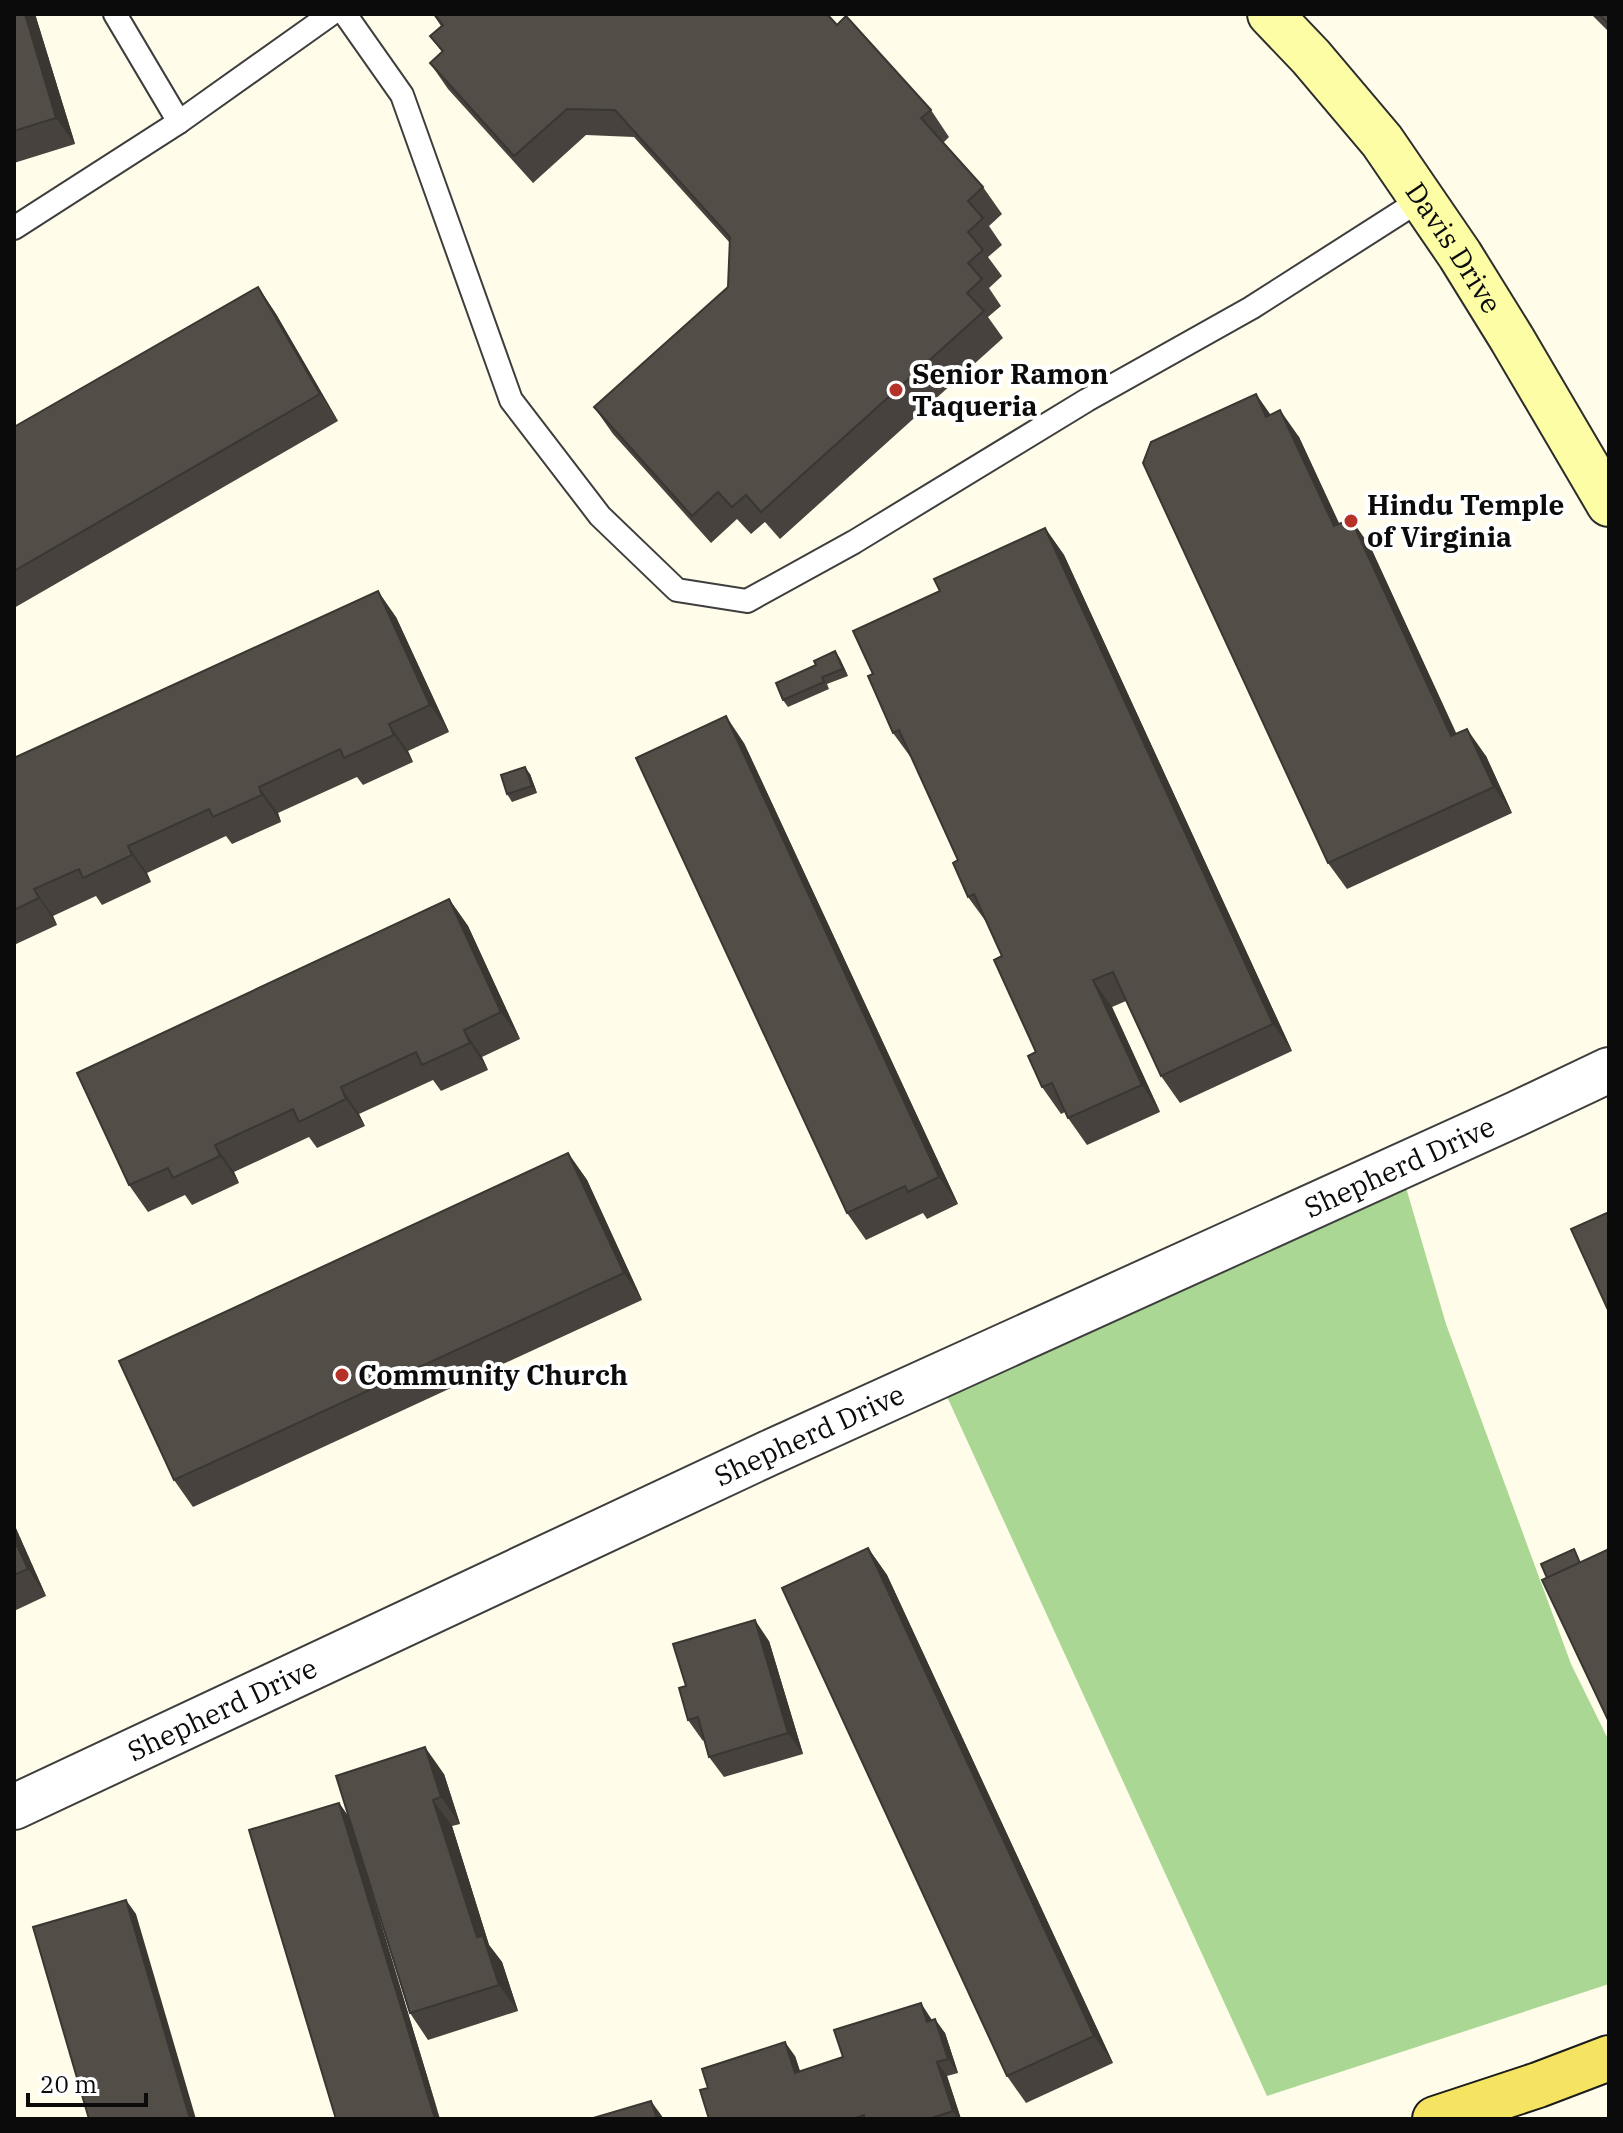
<svg xmlns="http://www.w3.org/2000/svg" width="1623" height="2133" font-family="'IBM Plex Serif',serif">
	<rect width="100%" height="100%" fill="#fffde9"/>
	<path fill="#aad794" d="M1400,1167L1446,1324L1571,1664L1609,1741V1984L1267,2096L938,1377Z"/>
	<g fill="none" stroke-linecap="round" stroke-linejoin="round">
		<g stroke="#3e3e3e" stroke-width="26">
			<g id="lane">
				<path d="M115,14L179,122L331,14"/>
				<path d="M345,14L402,95L511,400L600,516L677,590L747,601L854,542L1087,400L1251,308L1420,200"/>
				<path d="M14,228L179,122"/>
			</g>
		</g>
		<g stroke="#3e3e3e" stroke-width="48">
			<g id="street">
				<path id="s1" d="M14,1807L769,1453L1516,1114L1609,1070"/>
			</g>
		</g>
		<g stroke="#2d2d2d" stroke-width="48">
			<g id="secondary">
				<path id="s2" d="M1270,14L1311,57L1382,141L1460,255L1512,339L1609,504"/>
			</g>
		</g>
		<g stroke="#1c1c1c" stroke-width="48">
			<path id="primary" d="M1435,2119L1538,2085L1609,2058"/>
		</g>
		<use href="#lane" stroke="#fff" stroke-width="22"/>
		<use href="#street" stroke="#fff" stroke-width="44"/>
		<use href="#secondary" stroke="#fcfda5" stroke-width="44"/>
		<use href="#primary" stroke="#f5e362" stroke-width="44"/>
	</g>
	<g fill="#47423d">
		<path d="M14,14H35L75,144L14,163Z"/>
		<path d="M433,14H827L837,25L931,110L949,137L943,143L983,187L1002,214L989,226L1002,245L988,257L1002,276L989,288L1001,306L988,317L1003,338L780,539L765,522L751,534L737,519L711,543L613,434L594,407L728,287L730,243L634,137L586,135L533,183L448,89L430,63L442,52L430,36L441,26Z"/>
		<path d="M1591,14H1609V32Z"/>
		<path d="M258,287L276,314L338,421L14,608V427Z"/>
		<path d="M1256,394L1270,415L1299,437L1339,524L1370,546L1456,734L1486,756L1512,813L1347,889L1328,863Z"/>
		<path d="M1045,528L1064,555L1292,1051L1180,1103L1161,1076L1126,1001L1112,1007L1160,1112L1087,1145L1068,1118L1065,1112L1061,1114L1042,1087L1036,1052L1002,956L987,923L968,897L958,860L912,759L893,733L873,674L940,591Z"/>
		<path d="M396,617L449,732L408,751L413,762L363,785L357,777L278,813L281,822L232,844L226,836L147,873L151,882L102,905L96,896L53,916L57,925L14,945V758Z"/>
		<path d="M835,651L840,659L848,676L827,684L829,689L788,707L783,700L816,665Z"/>
		<path d="M744,743L958,1204L927,1219L923,1213L866,1240L847,1213Z"/>
		<path d="M530,774L537,793L512,802L507,794Z"/>
		<path d="M449,899L468,926L520,1039L482,1057L488,1070L441,1091L433,1080L359,1114L365,1126L317,1148L309,1137L234,1172L239,1183L192,1205L185,1195L148,1212L129,1185Z"/>
		<path d="M568,1153L587,1180L642,1300L193,1507L174,1480Z"/>
		<path d="M14,1524L46,1596L14,1611Z"/>
		<path d="M868,1548L887,1575L1113,2063L1026,2103L1007,2076Z"/>
		<path d="M769,1641L803,1754L724,1777L709,1757L704,1740L703,1741L688,1720L686,1686Z"/>
		<path d="M444,1774L460,1824L452,1826L489,1945L502,1962L518,2011L428,2040L410,2013L365,1871L440,2119L339,1803L348,1816Z"/>
		<path d="M930,2017L932,2020L945,2033L958,2073L947,2076L961,2119H709L795,2056L800,2071L843,2057Z"/>
	</g>
	<g fill="#3a3632">
		<path d="M25,14H35L75,144L56,118Z"/>
		<path d="M258,287L276,314L338,421L320,394Z"/>
		<path d="M1256,394L1275,421L1266,417Z"/>
		<path d="M1280,410L1299,437L1353,553L1334,526Z"/>
		<path d="M1351,519L1370,546L1470,763L1451,736Z"/>
		<path d="M1045,528L1064,555L1292,1051L1273,1024Z"/>
		<path d="M378,591L396,617L449,732L430,705Z"/>
		<path d="M835,651L840,659L848,676L843,669Z"/>
		<path d="M726,716L744,743L958,1204L939,1177Z"/>
		<path d="M389,724L408,751L413,762L394,735Z"/>
		<path d="M1467,729L1486,756L1512,813L1494,787Z"/>
		<path d="M525,767L530,774L537,793L532,786Z"/>
		<path d="M259,787L278,813L281,822L262,795Z"/>
		<path d="M128,846L147,873L151,882L132,855Z"/>
		<path d="M34,889L53,916L57,925L39,898Z"/>
		<path d="M449,899L468,926L520,1039L501,1012Z"/>
		<path d="M1093,980L1112,1007L1160,1112L1142,1085Z"/>
		<path d="M464,1030L482,1057L488,1070L470,1043Z"/>
		<path d="M341,1087L359,1114L365,1126L346,1099Z"/>
		<path d="M215,1145L234,1172L239,1183L220,1156Z"/>
		<path d="M568,1153L587,1180L642,1300L624,1273Z"/>
		<path d="M14,1524L46,1596L28,1569L14,1539Z"/>
		<path d="M868,1548L887,1575L1113,2063L1094,2036Z"/>
		<path d="M755,1620L769,1641L803,1754L788,1733Z"/>
		<path d="M425,1747L444,1774L460,1824L441,1797Z"/>
		<path d="M433,1800L452,1826L489,1945L502,1962L518,2011L499,1985L477,1937Z"/>
		<path d="M339,1803L349,1817L440,2119H435Z"/>
		<path d="M126,1900L136,1914L196,2119H190Z"/>
		<path d="M921,2003L930,2017L937,2036L927,2022Z"/>
		<path d="M935,2019L945,2033L958,2073L948,2059Z"/>
		<path d="M785,2042L795,2056L805,2087L795,2073Z"/>
		<path d="M937,2062L947,2076L961,2119H958L953,2111Z"/>
		<path d="M651,2101L664,2119H657Z"/>
	</g>
	<g fill="#534d47" stroke="#3a3632" stroke-width="2">
		<path d="M14,14H25L56,118L14,131Z"/>
		<path d="M434,14H827L837,25L846,16L931,110L921,118L983,187L968,201L983,218L968,232L983,250L968,263L982,279L967,293L984,311L761,512L746,495L732,507L718,492L692,516L594,407L728,287L730,237L615,110L567,109L514,156L430,63L443,51L430,36L443,25Z"/>
		<path d="M1599,14H1609V24Z"/>
		<path d="M258,287L320,394L14,571V427Z"/>
		<path d="M1256,394L1266,417L1280,410L1334,526L1351,519L1451,736L1467,729L1494,787L1328,863L1143,463L1151,442Z"/>
		<path d="M1045,528L1273,1024L1161,1076L1113,972L1093,980L1142,1085L1068,1118L1052,1083L1042,1087L1028,1056L1036,1052L994,960L1002,956L974,894L968,897L953,863L958,860L899,730L893,733L868,676L873,674L853,631L940,591L934,579Z"/>
		<path d="M378,591L430,705L389,724L394,735L344,758L340,749L259,787L262,795L213,817L209,809L128,846L132,855L83,878L79,869L34,889L39,898L14,910V758Z"/>
		<path d="M835,651L843,669L822,677L824,682L783,700L776,683L816,665L814,661Z"/>
		<path d="M726,716L939,1177L908,1192L905,1186L847,1213L636,758Z"/>
		<path d="M525,767L532,786L507,794L501,775Z"/>
		<path d="M449,899L501,1012L464,1030L470,1043L422,1065L416,1052L341,1087L346,1099L299,1122L293,1109L215,1145L220,1156L173,1178L168,1168L129,1185L77,1073Z"/>
		<path d="M568,1153L624,1273L174,1480L119,1361Z"/>
		<path d="M1609,1212V1312L1571,1229Z"/>
		<path d="M14,1539L28,1569L14,1575Z"/>
		<path d="M868,1548L1094,2036L1007,2076L782,1588Z"/>
		<path d="M1574,1549L1580,1563L1547,1578L1541,1564Z"/>
		<path d="M1609,1549V1722L1542,1580Z"/>
		<path d="M755,1620L788,1733L709,1757L698,1717L688,1720L679,1688L686,1686L673,1644Z"/>
		<path d="M425,1747L441,1797L433,1800L477,1937L483,1936L499,1985L410,2013L336,1776Z"/>
		<path d="M339,1803L435,2119H336L249,1830Z"/>
		<path d="M126,1900L190,2119H89L33,1927Z"/>
		<path d="M921,2003L927,2022L935,2019L948,2059L937,2062L953,2111L929,2119H865L864,2115L853,2119H709L700,2090L708,2088L702,2069L785,2042L795,2073L843,2057L834,2030Z"/>
		<path d="M651,2101L657,2119H590Z"/>
	</g>
	<g fill="#b63127" stroke="#fff" stroke-width="3">
		<circle cx="896" cy="390" r="8"/>
		<circle cx="1351" cy="521" r="8"/>
		<circle cx="342" cy="1375" r="8"/>
	</g>
	<g text-anchor="middle" stroke-width="8" stroke-linejoin="round" paint-order="stroke">
		<g font-size="28" fill="#0b0b0b" stroke="#fff">
			<text dy="10" stroke="none"><textPath href="#s2" startOffset="298">Davis Drive</textPath></text>
			<text dy="10" stroke="none"><textPath href="#s1" startOffset="1526">Shepherd Drive</textPath></text>
			<text dy="10" stroke="none"><textPath href="#s1" startOffset="878">Shepherd Drive</textPath></text>
			<text dy="10" stroke="none"><textPath href="#s1" startOffset="230">Shepherd Drive</textPath></text>
		</g>
		<g font-size="28" font-weight="bold" fill="#0b0b0b" stroke="#fff" text-anchor="start">
			<text x="912" y="384">Senior Ramon<tspan x="912" dy="32">Taqueria</tspan></text>
			<text x="1367" y="515">Hindu Temple<tspan x="1367" dy="32">of Virginia</tspan></text>
			<text x="358" y="1385">Community Church</text>
		</g>
	</g>
	<rect width="1623" height="2133" fill="none" stroke="#0b0b0b" stroke-width="32"/>
	<path d="M28 2093v12h118v-12" fill="none" stroke="#0b0b0b" stroke-width="4"/>
	<text x="40" y="2093" font-size="24" fill="#0b0b0b" stroke="#ffffff" stroke-width="6" paint-order="stroke">20 m</text>
</svg>
